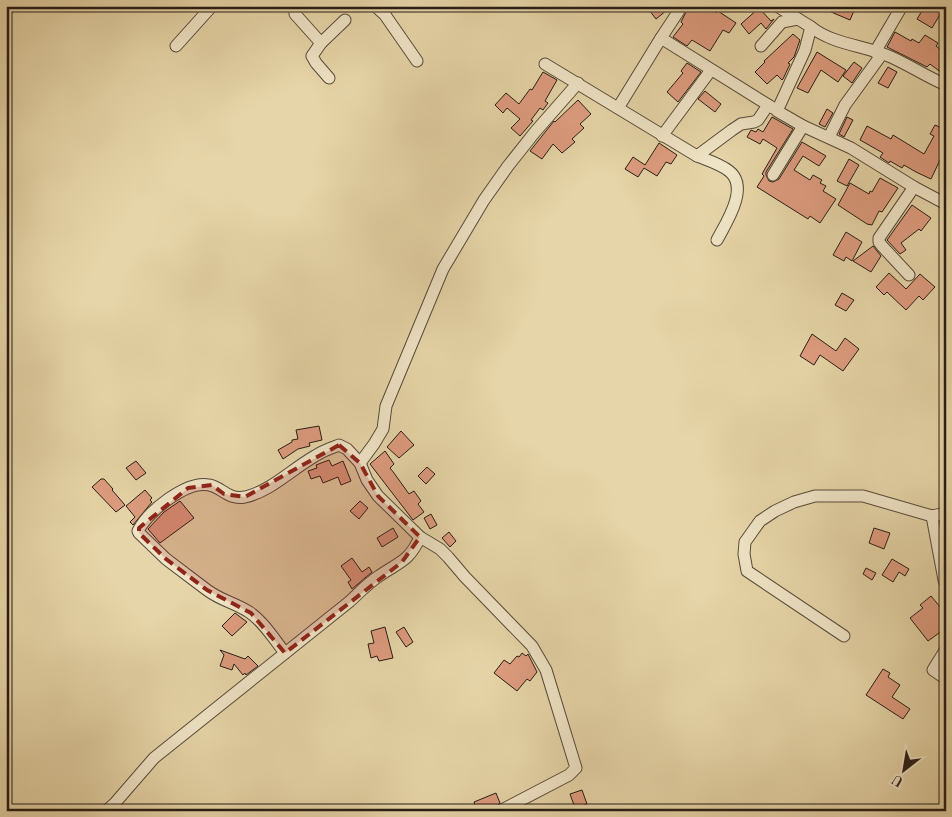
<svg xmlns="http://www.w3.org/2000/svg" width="952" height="817" font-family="'Old Standard TT',serif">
	<rect width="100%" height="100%" fill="#e6d5a8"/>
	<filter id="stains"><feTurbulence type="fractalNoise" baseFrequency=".004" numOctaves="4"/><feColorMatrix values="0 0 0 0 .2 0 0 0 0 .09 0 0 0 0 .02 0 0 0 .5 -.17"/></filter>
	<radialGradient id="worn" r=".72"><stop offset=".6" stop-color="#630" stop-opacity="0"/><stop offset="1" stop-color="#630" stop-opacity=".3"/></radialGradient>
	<g fill="#de9c7f" stroke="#261c15">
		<path d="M646,6H672L656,19Z"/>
		<path d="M689,6H709L716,13L718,11L736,23L729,33L723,30L710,51L692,40L687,46L673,37L683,24L681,22Z"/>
		<path d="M817,6H856L850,20Z"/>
		<path d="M925,6H945L932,28L917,19Z"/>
		<path d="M759,8L771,21L774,19L766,29L761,23L749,34L741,24Z"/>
		<path d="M895,32L911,41L912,39L919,43L925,35L938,43L936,46L946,54V73H942L930,64L927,67L887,47Z"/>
		<path d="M793,34L800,40L794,57L788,63L790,64L783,79L782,80L777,75L767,84L755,72L765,62L764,61Z"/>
		<path d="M817,52L846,70L838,82L821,70L808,93L797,88Z"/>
		<path d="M854,62L862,68L852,83L843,76Z"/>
		<path d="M687,63L701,72L678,102L667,92L683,73L681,71Z"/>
		<path d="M888,67L897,72L888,88L878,83Z"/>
		<path d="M543,72L557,80L545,101L548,103L543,110L540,108L531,120L533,121L520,136L511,128L520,119L507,108L503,113L495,105L506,93L519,104L530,89L532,90Z"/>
		<path d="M705,91L721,104L715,112L698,99Z"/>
		<path d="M578,100L591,114L580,124L584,128L572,139L575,142L562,153L553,144L542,159L530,151L554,121L555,122Z"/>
		<path d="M827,109L833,113L825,127L819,124Z"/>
		<path d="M772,117L793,129L766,172V175L769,181L773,182L779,179L802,142L826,156L819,166L803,156L794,170L810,180L813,175L822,180L820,183L826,186L823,191L836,199L820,223L810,216L808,219L757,187L764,176L762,174L777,148L763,139L760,144L747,137L751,130L756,132L758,129L763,132Z"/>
		<path d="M847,117L853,120L844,137L839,134Z"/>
		<path d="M935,125L946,130V160L941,158L931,179L916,172L904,165L902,168L890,161L889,163L880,157L883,153L860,140L867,126L891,139L893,135L924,154L934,136L930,134Z"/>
		<path d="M659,143L677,155L671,164L666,162L657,176L644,168L638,177L625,169L633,157L645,165Z"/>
		<path d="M849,159L859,165L847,186L837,181Z"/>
		<path d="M880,178L898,188L882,212L879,211L872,225L867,224L838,205L850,183L869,194L870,191L872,192Z"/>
		<path d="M912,205L931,218L921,231L919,229L901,243L906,250L900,254L887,240Z"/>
		<path d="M846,232L862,242L852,261L846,257L844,261L833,255Z"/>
		<path d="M873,246L881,256L871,272L853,261Z"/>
		<path d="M889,273L906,289L920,274L935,287L923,300L919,296L906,310L887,292L884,295L876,287Z"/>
		<path d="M842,293L854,300L846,311L835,305Z"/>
		<path d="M812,334L836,351L845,338L859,349L843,371L820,355L814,365L800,356Z"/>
		<path d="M319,426L322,440L309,443L310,446L298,449L283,459L278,450L292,442V440L298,439L296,430Z"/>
		<path d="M401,431L414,445L399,458L387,447Z"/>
		<path d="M385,451L394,464L390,468L394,473L409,494L414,491L421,501L418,504L424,512L413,520L370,464Z"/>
		<path d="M329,460L332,466L343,461L351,481L341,485L338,477L323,483L320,476L311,479L308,471L317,468L316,465Z"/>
		<path d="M136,461L146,473L136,480L126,468Z"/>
		<path d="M427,467L435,474L426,484L418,476Z"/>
		<path d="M101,479H104L113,489L112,490L125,505L116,512L92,487Z"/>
		<path d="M145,490L152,498L150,500L152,502L133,525L130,522L135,517L126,506Z"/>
		<path d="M180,501L194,518L160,543L148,529L164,512Z"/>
		<path d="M360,501L368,508L359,519L350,511Z"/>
		<path d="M431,514L437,525L430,529L424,518Z"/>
		<path d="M393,528L398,537L382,547L377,538Z"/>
		<path d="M874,528L890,533L884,549L869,543Z"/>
		<path d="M449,532L456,541L450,547L442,538Z"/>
		<path d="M352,558L362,572L369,567L372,572L352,589L348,582L351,580L341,566Z"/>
		<path d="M892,559L909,569L905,576L899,572L893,582L882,575Z"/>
		<path d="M866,568L876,573L872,580L863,574Z"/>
		<path d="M931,596L946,614V628L928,641L910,618L923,608L920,605Z"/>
		<path d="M235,613L247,622L232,636L222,626Z"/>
		<path d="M385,627L393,658L379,661L377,656L371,658L368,644L374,643L371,631Z"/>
		<path d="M404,627L413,642L406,647L396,632Z"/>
		<path d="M220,650L245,659L248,656L258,666L246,675L245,673L243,675L234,664L232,670L220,666L224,655Z"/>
		<path d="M522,653L526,656L528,654L537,672L530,681L527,679L517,691L494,673L504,660L510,664L517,656L519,657Z"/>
		<path d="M883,669L890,673L888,677L900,685L892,697L910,709L903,719L866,695Z"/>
		<path d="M582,790L587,804L575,808L570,794Z"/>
		<path d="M496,793L500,803L493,808L486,811H477L474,802Z"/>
	</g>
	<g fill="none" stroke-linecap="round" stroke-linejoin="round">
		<g stroke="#564a3a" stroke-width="13">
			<g id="street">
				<path d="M298,6L295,9V14L321,43L312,56L316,63L329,78"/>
				<path d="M375,6L385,15L417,61"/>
				<path d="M682,6L661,38L773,108"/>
				<path d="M777,6L811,27L805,50L777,111L803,126L851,148L914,187L946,204"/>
				<path d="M811,27C834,45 864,45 891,57C909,65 927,77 946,85"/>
				<path d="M321,43L345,20"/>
				<path d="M176,46L212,6"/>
				<path d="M761,46L782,22L798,19"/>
				<path d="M875,52L902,6"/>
				<path d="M545,64L697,156L732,130L741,124L754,122L758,120L768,105"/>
				<path d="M618,108L661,38"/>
				<path d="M662,136L711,70"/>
				<path d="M829,137L845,105L882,54"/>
				<path d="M697,156C707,160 720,164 729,171C750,187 726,223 717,240"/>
				<path d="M773,175L803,126"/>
				<path d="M909,275L882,246L879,242V238L914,187"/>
				<path d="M360,463L374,444L383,429L386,406L443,269L484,200L508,166L535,132L578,83"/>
				<path d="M932,516L944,580L946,584"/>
				<path d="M844,636L747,571L744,554L745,542L760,521L775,511L794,502L815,496H863L932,516L946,513"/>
				<path d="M946,649L933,670L946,679"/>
				<path d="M285,653C274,639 263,621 249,612C235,603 220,600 207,590L166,559L139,533L138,531C148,511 187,480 209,485C222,487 227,500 245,497C271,491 292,469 315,456C322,451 331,448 339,445L347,449L360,463L367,480L378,496L420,537L440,549L448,557L465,577L532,646L546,670L576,768L569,775L500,811"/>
				<path d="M106,811L115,803L154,758L349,602C359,593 368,583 379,576C399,562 409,562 420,537"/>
			</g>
		</g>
		<use href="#street" stroke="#efe4c6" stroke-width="11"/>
	</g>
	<path fill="#8f2418" fill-opacity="0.2" stroke="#8f2418" stroke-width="4" stroke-dasharray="10 6" stroke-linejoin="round" d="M339,445L360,463L378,496L420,537L402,562L285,653L251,613L207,590L166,559L139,533V528L188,488L212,485L224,494L245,497Z"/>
	<rect width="952" height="817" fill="none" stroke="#e6d5a8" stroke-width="25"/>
	<rect x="8" y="8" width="937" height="802" fill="none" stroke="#261c15" stroke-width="2.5"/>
	<rect x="12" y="12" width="927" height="792" fill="none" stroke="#261c15"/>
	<g transform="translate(904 770) rotate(211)" stroke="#efe4c6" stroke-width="4" paint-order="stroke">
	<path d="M0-4L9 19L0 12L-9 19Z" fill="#261c15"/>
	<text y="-8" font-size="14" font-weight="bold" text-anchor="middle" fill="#261c15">U</text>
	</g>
	<rect width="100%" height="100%" filter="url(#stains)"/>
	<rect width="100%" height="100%" fill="url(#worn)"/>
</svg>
